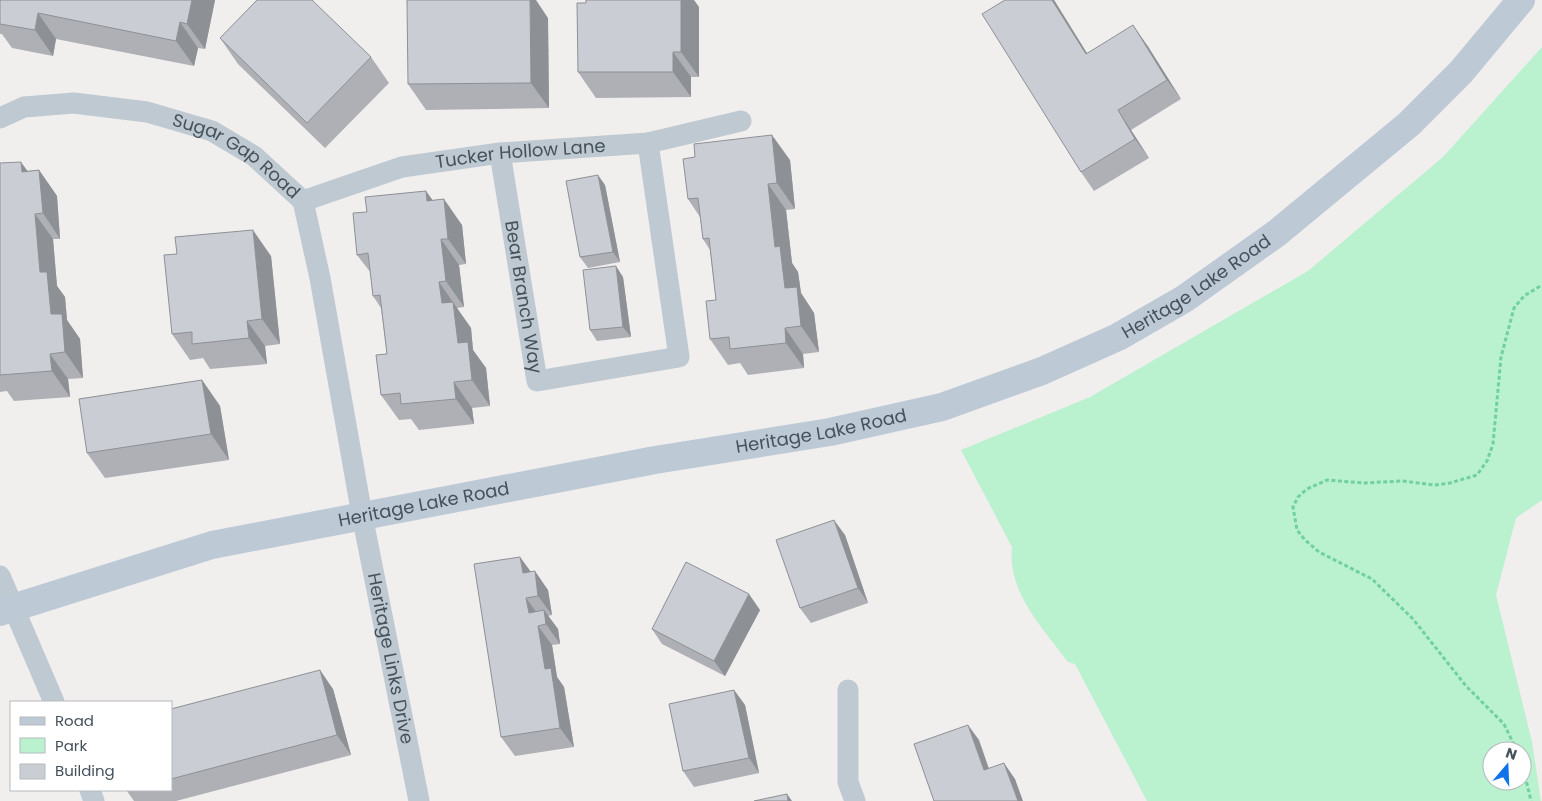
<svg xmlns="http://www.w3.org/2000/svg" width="1542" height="801" font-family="Poppins,sans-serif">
	<rect width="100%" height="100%" fill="#f1eeee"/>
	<path fill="#baf1ce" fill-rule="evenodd" d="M1542,47V500L1516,518L1496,595L1532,742L1541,801H1147L1075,664L1068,662C1043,628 1007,592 1012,547L961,450L1090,397L1308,271L1443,157ZM1492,751H1522V781H1492Z"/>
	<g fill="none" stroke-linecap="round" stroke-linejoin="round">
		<g stroke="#70d19f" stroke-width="3" stroke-dasharray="4 2.5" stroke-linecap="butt">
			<path d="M1517,751L1504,724L1466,686L1413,619L1372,579L1319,552L1305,540L1297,530L1293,507L1298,497L1307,489L1327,480L1364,483L1402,481L1435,485L1450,483L1477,475L1487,461L1493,444L1501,357L1514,308L1524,296L1542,285"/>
			<path d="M1522,763L1531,801"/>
		</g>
		<g stroke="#bec9d1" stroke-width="21">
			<path id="s1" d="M0,118L24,107L74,103L147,112L212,131L254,156L303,201L320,278L362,515L419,801"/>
			<path id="s2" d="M500,153L537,381L679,357L648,143"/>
			<path id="s3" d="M303,201L402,167L500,153L648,143L741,121"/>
			<path d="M0,576L54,702"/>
			<path d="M848,690V782L855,801"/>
			<path d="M90,790L94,801"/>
		</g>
		<path stroke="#bdcad6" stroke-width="28" id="s4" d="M0,612L212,545L655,460L830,432L942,407L1042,371L1118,337L1184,299L1277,233L1409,124L1461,72L1521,0"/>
	</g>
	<g fill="#aeb0b5">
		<path d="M0,0H215L205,49L198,48L194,66L56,39L53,56L12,48L2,34H0Z"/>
		<path d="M1005,0H1054L1087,54L1147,45L1181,99L1131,130L1149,158L1094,191L1081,172Z"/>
		<path d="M699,7V77H691V97L596,98L578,72Z"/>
		<path d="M548,18L549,108L426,110L408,84Z"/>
		<path d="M220,38L371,57L389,83L325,148L238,64Z"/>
		<path d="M790,160L795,209L786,210L792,263L798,272L801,293L814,313L819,352L803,354L804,368L748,375L740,363L728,365L710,339L716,300L710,250L703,239L700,217L688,199Z"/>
		<path d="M0,163L28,171L39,170L57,196L60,239H53L57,286L65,297L67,320L80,339L83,378L68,379L70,397L14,401L7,391L0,392Z"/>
		<path d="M605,185L620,262L588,268L580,257Z"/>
		<path d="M426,191L432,200L462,225L466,264L459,265L464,307L457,308V309L471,328L473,350L486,368L490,406L472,408L474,424L419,430L411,419L399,420L381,395L387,354L381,308L373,296L371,273L357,255L367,212Z"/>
		<path d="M271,256L280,344L265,346L267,364L210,369L203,358L190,360L172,334Z"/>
		<path d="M623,277L631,337L597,341L590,330Z"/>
		<path d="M202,380L220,406L229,460L105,478L87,453Z"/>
		<path d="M845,535L868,603L811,623L800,608Z"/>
		<path d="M530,571L548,590L552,615L548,616L558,629L560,644L552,645L557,677L564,687L574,747L515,756L501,737Z"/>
		<path d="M760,610L725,676L662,644L652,629Z"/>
		<path d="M333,689L351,755L176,801H134L127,791V790H171V709Z"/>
		<path d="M734,690L745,705L759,773L694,787L683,771Z"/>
	</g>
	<g fill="#8d9094">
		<path d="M192,0H215L205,49L187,24Z"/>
		<path d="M530,0H536L548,18L549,108L531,83Z"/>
		<path d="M681,0H694L699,7V77L681,52Z"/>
		<path d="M1052,0H1054L1100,74L1086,54Z"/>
		<path d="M38,13L56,39L53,56L35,30Z"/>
		<path d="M180,22L198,48L194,66L176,41Z"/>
		<path d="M1133,25L1147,45L1181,99L1167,80Z"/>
		<path d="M673,52L691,77V97L673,72Z"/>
		<path d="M1118,110L1131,130L1149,158L1135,139Z"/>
		<path d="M772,135L790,160L795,209L777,183Z"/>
		<path d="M21,162L39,187L22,172Z"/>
		<path d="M39,170L57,196L60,239L43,213Z"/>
		<path d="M598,175L605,185L620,262L613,252Z"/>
		<path d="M768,184L786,210L792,263L798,272L801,293L814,313L819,352L801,326L785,288L775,247Z"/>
		<path d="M426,191L444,216L427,201Z"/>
		<path d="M444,199L462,225L466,264L448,239Z"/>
		<path d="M35,214L53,239L57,286L65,297L67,320L80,339L83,378L65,352L51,314L40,272Z"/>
		<path d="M253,230L271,256L280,344L262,319Z"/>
		<path d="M441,239L459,265L464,307L446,281Z"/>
		<path d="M616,266L623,277L631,337L623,327Z"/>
		<path d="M439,282L471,328L473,350L486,368L490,406L472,380L442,303Z"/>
		<path d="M247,321L265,346L267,364L249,338Z"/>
		<path d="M785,328L803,354L804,368L786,343Z"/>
		<path d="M50,354L68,379L70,397L52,371Z"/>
		<path d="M202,380L220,406L229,460L211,434Z"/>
		<path d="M454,382L472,408L474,424L456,399Z"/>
		<path d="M834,520L845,535L868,603L858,588Z"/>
		<path d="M520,557L534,576L523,573Z"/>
		<path d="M535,571L548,590L552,615L538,596Z"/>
		<path d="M749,594L760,610L725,676L714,661Z"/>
		<path d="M526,598L540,617L538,626L552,645L557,677L564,687L574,747L560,728L545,669L529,613Z"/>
		<path d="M544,610L558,629L560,644L546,624Z"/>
		<path d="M320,670L333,689L351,755L337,735Z"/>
		<path d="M734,690L745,705L759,773L749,758Z"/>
		<path d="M968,725L979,740L995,786L984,770Z"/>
		<path d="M1004,763L1015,779L1023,801H1018Z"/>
		<path d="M787,794L792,801H788Z"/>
	</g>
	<g fill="#cacdd3" stroke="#8d9094">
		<path d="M0,0H192L187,24L180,22L176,41L38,13L35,30L0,24Z"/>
		<path d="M257,0H312L371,57L307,123L220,38Z"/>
		<path d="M407,0H530L531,83L408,84Z"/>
		<path d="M586,0H681V52H673V72H578L577,3H586Z"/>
		<path d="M1005,0H1052L1086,54L1133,25L1167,80L1118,110L1135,139L1081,172L982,14Z"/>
		<path d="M772,135L777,183L768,184L775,247L780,246L785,288L797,287L801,326L785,328L786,343L730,349L729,337L710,339L706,301L716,300L709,238L703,239L698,198L688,199L683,159L695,157L694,144Z"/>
		<path d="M21,162L22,172L39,170L43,213L35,214L40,272H47L51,314H62L65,352L50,354L52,371L0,375V163Z"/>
		<path d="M598,175L613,252L580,257L566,181Z"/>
		<path d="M426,191L427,201L444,199L448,239H441L446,281L439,282L442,303L453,302L458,343L468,342L472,380L454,382L456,399L401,404L400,393L381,395L376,355L387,354L380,295L373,296L368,253L357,255L353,213L367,212L365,197Z"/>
		<path d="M253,230L262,319L247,321L249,338L192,344V332L172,334L164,255L177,254L175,237Z"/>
		<path d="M616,266L623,327L590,330L583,270Z"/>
		<path d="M202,380L211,434L87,453L79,399Z"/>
		<path d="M834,520L858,588L800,608L776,540Z"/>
		<path d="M520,557L523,573L535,571L538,596L526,598L529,613L544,610L546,624L538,626L545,669L551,668L560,728L501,737L474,564Z"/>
		<path d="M686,562L749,594L714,661L652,629Z"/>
		<path d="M320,670L337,735L171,779V709Z"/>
		<path d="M734,690L749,758L683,771L669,704Z"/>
		<path d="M968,725L984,770L1004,763L1018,801H934L914,744Z"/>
		<path d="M787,794L788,801H754Z"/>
	</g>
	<g text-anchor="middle" stroke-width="4.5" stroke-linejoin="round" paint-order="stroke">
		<g font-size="18" fill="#45525c" stroke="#fff">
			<text dy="6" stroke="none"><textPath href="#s3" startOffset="224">Tucker Hollow Lane</textPath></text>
			<text dy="6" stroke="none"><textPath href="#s1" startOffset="251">Sugar Gap Road</textPath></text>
			<text dy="6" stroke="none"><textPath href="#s4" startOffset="1248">Heritage Lake Road</textPath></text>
			<text dy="6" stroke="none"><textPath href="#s2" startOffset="146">Bear Branch Way</textPath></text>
			<text dy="6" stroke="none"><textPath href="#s4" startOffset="842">Heritage Lake Road</textPath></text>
			<text dy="6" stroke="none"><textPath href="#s4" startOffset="438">Heritage Lake Road</textPath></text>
			<text dy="6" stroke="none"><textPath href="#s1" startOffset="799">Heritage Links Drive</textPath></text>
		</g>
	</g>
	<rect x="10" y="701" width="162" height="90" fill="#ffffff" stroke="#b5babe"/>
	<rect x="20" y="717" width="25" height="8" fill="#bdcad6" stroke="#b5babe"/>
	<text x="55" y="726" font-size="15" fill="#45525c">Road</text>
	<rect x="20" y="738" width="25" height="15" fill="#baf1ce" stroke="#b5babe"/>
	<text x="55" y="751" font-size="15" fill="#45525c">Park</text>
	<rect x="20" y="764" width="25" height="15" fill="#cacdd3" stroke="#b5babe"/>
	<text x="55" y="776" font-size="15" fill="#45525c">Building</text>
	<g transform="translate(1507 766) rotate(19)"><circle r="24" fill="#ffffff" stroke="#b5babe"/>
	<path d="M0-4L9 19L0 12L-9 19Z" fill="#1073e9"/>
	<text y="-8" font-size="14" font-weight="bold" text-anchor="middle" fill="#45525c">N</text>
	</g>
</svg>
